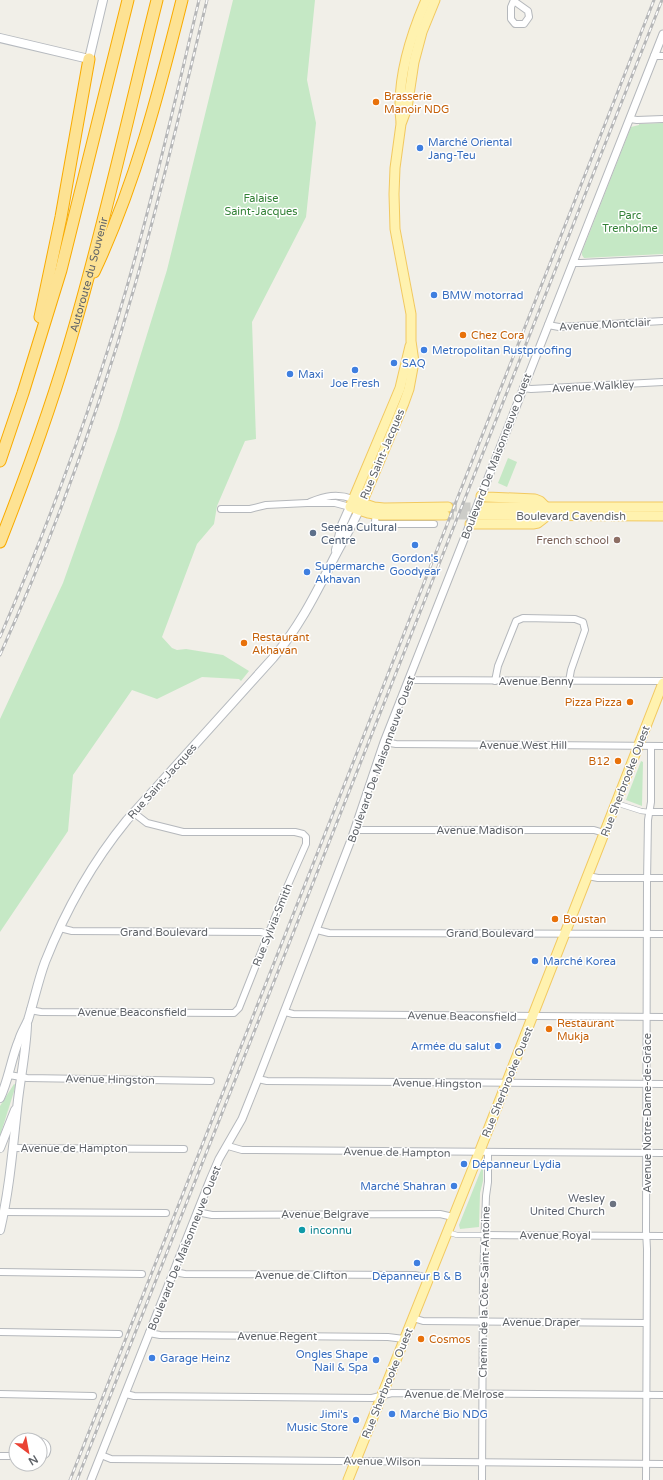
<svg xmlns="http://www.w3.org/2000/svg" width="663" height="1480" font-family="'Varela Round',sans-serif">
	<rect width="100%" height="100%" fill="#f1efe8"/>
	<g fill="#c5e8c5">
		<path d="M233,0H315L307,80L316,123L306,217L252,322L256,439L245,441L217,506L214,524L197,544L162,637L172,648L177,650L186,649L223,655L249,671L241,681L239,679L202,677L157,699L132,690L73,775L68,831L0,932V719L63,583L118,428L167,270Z"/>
		<path d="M663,123V254L584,258L582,255V252L631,127L639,125V124Z"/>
		<path d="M508,458L517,462L507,487L498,483Z"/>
		<path d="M641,761L643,762L642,806L626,800Z"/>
		<path d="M14,1084L16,1085L0,1136V1106Z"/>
		<path d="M483,1165V1181L480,1193L479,1227L460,1229L459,1225Z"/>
	</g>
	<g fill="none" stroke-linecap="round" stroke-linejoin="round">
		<g stroke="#ccccc8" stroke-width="9" stroke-dasharray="9 4.5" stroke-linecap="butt">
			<path d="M448,507H481"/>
			<path d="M445,515H478"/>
		</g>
		<g stroke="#b5b8bc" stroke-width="6">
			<g id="pedestrian">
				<path d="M616,803L641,811L649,812"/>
				<path d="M447,1232L457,1235H485"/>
			</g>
		</g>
		<g stroke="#b5b8bc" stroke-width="8">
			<g id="minor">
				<path d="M514,1L528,11L529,17L524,24H515L511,19V7L514,0"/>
				<path d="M654,56H663"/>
				<path d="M630,119L637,120L663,119"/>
				<path d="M573,263H581L663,259"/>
				<path d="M548,325L559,327L663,321"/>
				<path d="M523,388L531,389L663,382"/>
				<path d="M310,502C325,496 337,493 353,499"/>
				<path d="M221,509H250L266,505L307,503H335L350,507"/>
				<path d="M376,514L375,521L377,524H434"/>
				<path d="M409,679L415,680L663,681"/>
				<path d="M495,681L498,666L516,621L523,618L575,619L583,622L585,630L571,670L569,681"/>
				<path d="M384,742L396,744L663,746"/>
				<path d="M649,812H663"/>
				<path d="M355,830H594L604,833"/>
				<path d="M588,876L598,878H663"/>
				<path d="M60,928L72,931L261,932L268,934"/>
				<path d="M317,930L329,933L663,934"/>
				<path d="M30,1010L41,1012L228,1013H234L239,1008L287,887L306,844V837L303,834L295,832H183L147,823L134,813"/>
				<path d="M285,1012L293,1014L663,1017"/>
				<path d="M9,1075L27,1078L211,1081"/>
				<path d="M258,1079L267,1081L663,1084"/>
				<path d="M228,1146L242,1150L663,1153"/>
				<path d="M12,1148L184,1149"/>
				<path d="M4,1212L166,1213"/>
				<path d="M197,1212L212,1215L440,1214L453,1217"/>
				<path d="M485,1235L663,1236"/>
				<path d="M0,1272L142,1274"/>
				<path d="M174,1272L185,1274L415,1275L429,1278"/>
				<path d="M413,1318L423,1321L646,1323"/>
				<path d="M0,1332L119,1334"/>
				<path d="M149,1333L160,1335L388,1337L404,1339"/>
				<path d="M0,1394L93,1396"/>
				<path d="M126,1394L134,1396L372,1398L392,1393L663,1395"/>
				<path d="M40,1441C47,1443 49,1448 46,1454L40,1458"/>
				<path d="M101,1455L111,1459L663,1464"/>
				<path d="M0,1456H16"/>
				<path d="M482,1480L483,1279L486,1196L488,1182V1153"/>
				<path d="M646,1480L647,1249L646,1231L647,882L648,820L651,802V746"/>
			</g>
		</g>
		<g stroke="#b5b8bc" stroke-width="9">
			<g id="tertiary">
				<path d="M479,501L663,34"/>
				<path d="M91,1480L210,1180L219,1159L242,1119L258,1079L351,840L384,742L470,524"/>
			</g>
		</g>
		<g stroke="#b6babf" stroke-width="10">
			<g id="secondary">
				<path d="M0,38L89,59L103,0"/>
				<path d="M336,550L342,525L350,507"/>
				<path d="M0,1098C9,1079 11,1059 19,1040C21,1033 25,1027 28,1020C34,1001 38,981 45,962C66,909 91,864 127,820L273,658C299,627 314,597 332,562C341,544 351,528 359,510"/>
				<path d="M0,1148L15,1110"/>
				<path d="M0,1230C10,1188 13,1144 18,1100C21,1075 26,1050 27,1025"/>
			</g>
		</g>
		<g stroke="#f2c960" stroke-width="11">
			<g id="primary">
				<path d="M401,122C396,82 410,37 426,0"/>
				<path d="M410,346L400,388L395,400L350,507L368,513L381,515H445"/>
				<path d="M481,496L487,497L535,499L540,501L546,507"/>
				<path d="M356,501L374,507L384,508L448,507"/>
				<path d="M481,507H663"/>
				<path d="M359,510L404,403L409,389L414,362L411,341V314L395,229L394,194L395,168L401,124L407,108L414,62L422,32L435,0"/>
				<path d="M478,515L663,516"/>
				<path d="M470,524H533L538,523L547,516"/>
				<path d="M348,1480L477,1158L663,683"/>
			</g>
		</g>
		<g stroke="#f9ab00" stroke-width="13">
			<g id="motorway">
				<path d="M94,272C135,185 159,92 182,0"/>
				<path d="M40,317L61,217L89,59"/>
				<path d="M0,461L23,393L61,270L128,0"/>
				<path id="s1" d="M0,542C28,471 54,399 75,325C106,218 130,108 157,0"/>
			</g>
		</g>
		<use href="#pedestrian" stroke="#fff" stroke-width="4.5"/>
		<use href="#minor" stroke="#fff" stroke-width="6"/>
		<use href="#tertiary" stroke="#fff" stroke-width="7"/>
		<use href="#secondary" stroke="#fff" stroke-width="8"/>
		<use href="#primary" stroke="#fff2af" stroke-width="9"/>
		<use href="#motorway" stroke="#fde293" stroke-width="11"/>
		<g stroke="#b6b7b8" stroke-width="3">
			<g id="rail">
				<path d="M0,637C54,512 101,383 137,251C160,168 179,84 199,0"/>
				<path d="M0,655C54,535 99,411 135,285C162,191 184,95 207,0"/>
				<path d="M70,1480L654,0"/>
				<path d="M77,1480L662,0"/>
			</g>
		</g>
		<use href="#rail" stroke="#fff" stroke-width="1.5" stroke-dasharray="4.5" stroke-linecap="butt"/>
		<g stroke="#b5b8bc" stroke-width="9" stroke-linecap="butt">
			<path id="tertiary-bridge" d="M470,524L479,501"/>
		</g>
		<use href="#tertiary-bridge" stroke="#fff" stroke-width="7"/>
	</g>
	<g fill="#e8710a" stroke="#fff" stroke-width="1.5">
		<circle cx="376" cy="102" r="4"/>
		<circle cx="463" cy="335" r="4"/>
		<circle cx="244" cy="643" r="4"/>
		<circle cx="630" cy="702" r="4"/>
		<circle cx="618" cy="761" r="4"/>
		<circle cx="555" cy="919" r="4"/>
		<circle cx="549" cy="1029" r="4"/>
		<circle cx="421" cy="1339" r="4"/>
	</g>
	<g fill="#3f7fe0" stroke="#fff" stroke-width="1.5">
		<circle cx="420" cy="148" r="4"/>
		<circle cx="434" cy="295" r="4"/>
		<circle cx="424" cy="350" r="4"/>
		<circle cx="394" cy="363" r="4"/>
		<circle cx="355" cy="370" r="4"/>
		<circle cx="290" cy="374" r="4"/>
		<circle cx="415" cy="545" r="4"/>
		<circle cx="307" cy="572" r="4"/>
		<circle cx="535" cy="961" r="4"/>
		<circle cx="498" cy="1046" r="4"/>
		<circle cx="464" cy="1164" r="4"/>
		<circle cx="454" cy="1186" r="4"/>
		<circle cx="417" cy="1263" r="4"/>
		<circle cx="152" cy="1358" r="4"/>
		<circle cx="376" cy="1360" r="4"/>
		<circle cx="392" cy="1414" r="4"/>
		<circle cx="356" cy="1420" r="4"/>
	</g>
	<circle fill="#5c6f8a" stroke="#fff" stroke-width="1.5" cx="313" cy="533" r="4"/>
	<circle fill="#8d6e63" stroke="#fff" stroke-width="1.5" cx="617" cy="540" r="4"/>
	<circle fill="#6b7280" stroke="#fff" stroke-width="1.5" cx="613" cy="1204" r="4"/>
	<circle fill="#0f9aa8" stroke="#fff" stroke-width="1.5" cx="302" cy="1230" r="4"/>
	<g text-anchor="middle" stroke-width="3" stroke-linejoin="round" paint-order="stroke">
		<g font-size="11" fill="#c56008" stroke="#fff" text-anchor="start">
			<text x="384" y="100">Brasserie<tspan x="384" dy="13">Manoir NDG</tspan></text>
			<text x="471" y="339">Chez Cora</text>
			<text x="252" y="641">Restaurant<tspan x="252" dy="13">Akhavan</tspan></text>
			<text x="622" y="706" text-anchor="end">Pizza Pizza</text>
			<text x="610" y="765" text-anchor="end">B12</text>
			<text x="563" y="923">Boustan</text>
			<text x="557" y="1027">Restaurant<tspan x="557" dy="13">Mukja</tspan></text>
			<text x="429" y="1343">Cosmos</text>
		</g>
		<g font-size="11" fill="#366cbe" stroke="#fff" text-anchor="start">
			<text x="428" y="146">Marché Oriental<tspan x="428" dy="13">Jang-Teu</tspan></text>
			<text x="442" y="299">BMW motorrad</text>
			<text x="432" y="354">Metropolitan Rustproofing</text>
			<text x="402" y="367">SAQ</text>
			<text x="298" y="378">Maxi</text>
			<text x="355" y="387" text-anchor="middle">Joe Fresh</text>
			<text x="415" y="562" text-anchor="middle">Gordon's<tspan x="415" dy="13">Goodyear</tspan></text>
			<text x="315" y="570">Supermarche<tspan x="315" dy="13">Akhavan</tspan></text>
			<text x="543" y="965">Marché Korea</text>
			<text x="490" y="1050" text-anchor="end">Armée du salut</text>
			<text x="472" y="1168">Dépanneur Lydia</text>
			<text x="446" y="1190" text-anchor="end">Marché Shahran</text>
			<text x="417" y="1280" text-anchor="middle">Dépanneur B &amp; B</text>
			<text x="368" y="1358" text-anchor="end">Ongles Shape<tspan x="368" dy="13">Nail &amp; Spa</tspan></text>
			<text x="160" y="1362">Garage Heinz</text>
			<text x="348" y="1418" text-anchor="end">Jimi's<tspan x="348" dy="13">Music Store</tspan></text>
			<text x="400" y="1418">Marché Bio NDG</text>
		</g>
		<g font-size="11" fill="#348238" stroke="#fff">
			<text x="261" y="202">Falaise<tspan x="261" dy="13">Saint-Jacques</tspan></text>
			<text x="630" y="219">Parc<tspan x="630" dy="13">Trenholme</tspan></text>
		</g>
		<g font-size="11" fill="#5f6368" stroke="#fff">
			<text dy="4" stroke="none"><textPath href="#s1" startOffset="282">Autoroute du Souvenir</textPath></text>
			<text transform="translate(605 324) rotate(-3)" y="4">Avenue Montclair</text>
			<text transform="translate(593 386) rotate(-3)" y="4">Avenue Walkley</text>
			<text transform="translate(382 454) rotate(-67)" y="4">Rue Saint-Jacques</text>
			<text transform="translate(496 456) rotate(-69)" y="4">Boulevard De Maisonneuve Ouest</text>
			<text x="571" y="520">Boulevard Cavendish</text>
			<text x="536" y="685">Avenue Benny</text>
			<text x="523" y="749">Avenue West Hill</text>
			<text transform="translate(381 759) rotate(-70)" y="4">Boulevard De Maisonneuve Ouest</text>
			<text transform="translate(162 781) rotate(-48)" y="4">Rue Saint-Jacques</text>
			<text transform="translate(625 781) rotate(-69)" y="4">Rue Sherbrooke Ouest</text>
			<text x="480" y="834">Avenue Madison</text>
			<text transform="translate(272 925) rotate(-68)" y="4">Rue Sylvia-Smith</text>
			<text x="164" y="936">Grand Boulevard</text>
			<text x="490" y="937">Grand Boulevard</text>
			<text x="132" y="1016">Avenue Beaconsfield</text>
			<text transform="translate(462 1016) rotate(1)" y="4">Avenue Beaconsfield</text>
			<text transform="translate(110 1079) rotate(1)" y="4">Avenue Hingston</text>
			<text transform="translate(507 1082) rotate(-68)" y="4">Rue Sherbrooke Ouest</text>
			<text transform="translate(437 1083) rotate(1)" y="4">Avenue Hingston</text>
			<text transform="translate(647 1113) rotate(-90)" y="4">Avenue Notre-Dame-de-Grâce</text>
			<text x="74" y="1152">Avenue de Hampton</text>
			<text transform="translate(397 1152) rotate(1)" y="4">Avenue de Hampton</text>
			<text x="325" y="1218">Avenue Belgrave</text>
			<text x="555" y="1239">Avenue Royal</text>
			<text transform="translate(184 1248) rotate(-68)" y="4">Boulevard De Maisonneuve Ouest</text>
			<text x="301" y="1279">Avenue de Clifton</text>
			<text transform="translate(484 1292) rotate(-89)" y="4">Chemin de la Côte-Saint-Antoine</text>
			<text x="541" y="1326">Avenue Draper</text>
			<text x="277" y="1340">Avenue Regent</text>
			<text transform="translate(387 1383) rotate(-68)" y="4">Rue Sherbrooke Ouest</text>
			<text x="454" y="1398">Avenue de Melrose</text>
			<text transform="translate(382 1461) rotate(1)" y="4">Avenue Wilson</text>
		</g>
		<g font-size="11" fill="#4e5e75" stroke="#fff" text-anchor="start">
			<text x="321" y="531">Seena Cultural<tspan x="321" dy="13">Centre</tspan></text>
		</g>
		<g font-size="11" fill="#785e54" stroke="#fff" text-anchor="end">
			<text x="609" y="544">French school</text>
		</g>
		<g font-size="11" fill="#5b616d" stroke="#fff" text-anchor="end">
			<text x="605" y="1202">Wesley<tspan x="605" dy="13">United Church</tspan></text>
		</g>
		<g font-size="11" fill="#0d838f" stroke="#fff" text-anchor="start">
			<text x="310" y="1234">inconnu</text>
		</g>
	</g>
	<g transform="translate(28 1452) rotate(148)"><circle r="19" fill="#ffffff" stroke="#bfc1c3"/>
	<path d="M0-3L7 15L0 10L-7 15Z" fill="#ea4335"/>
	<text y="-6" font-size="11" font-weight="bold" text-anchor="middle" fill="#5f6368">N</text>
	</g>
</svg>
